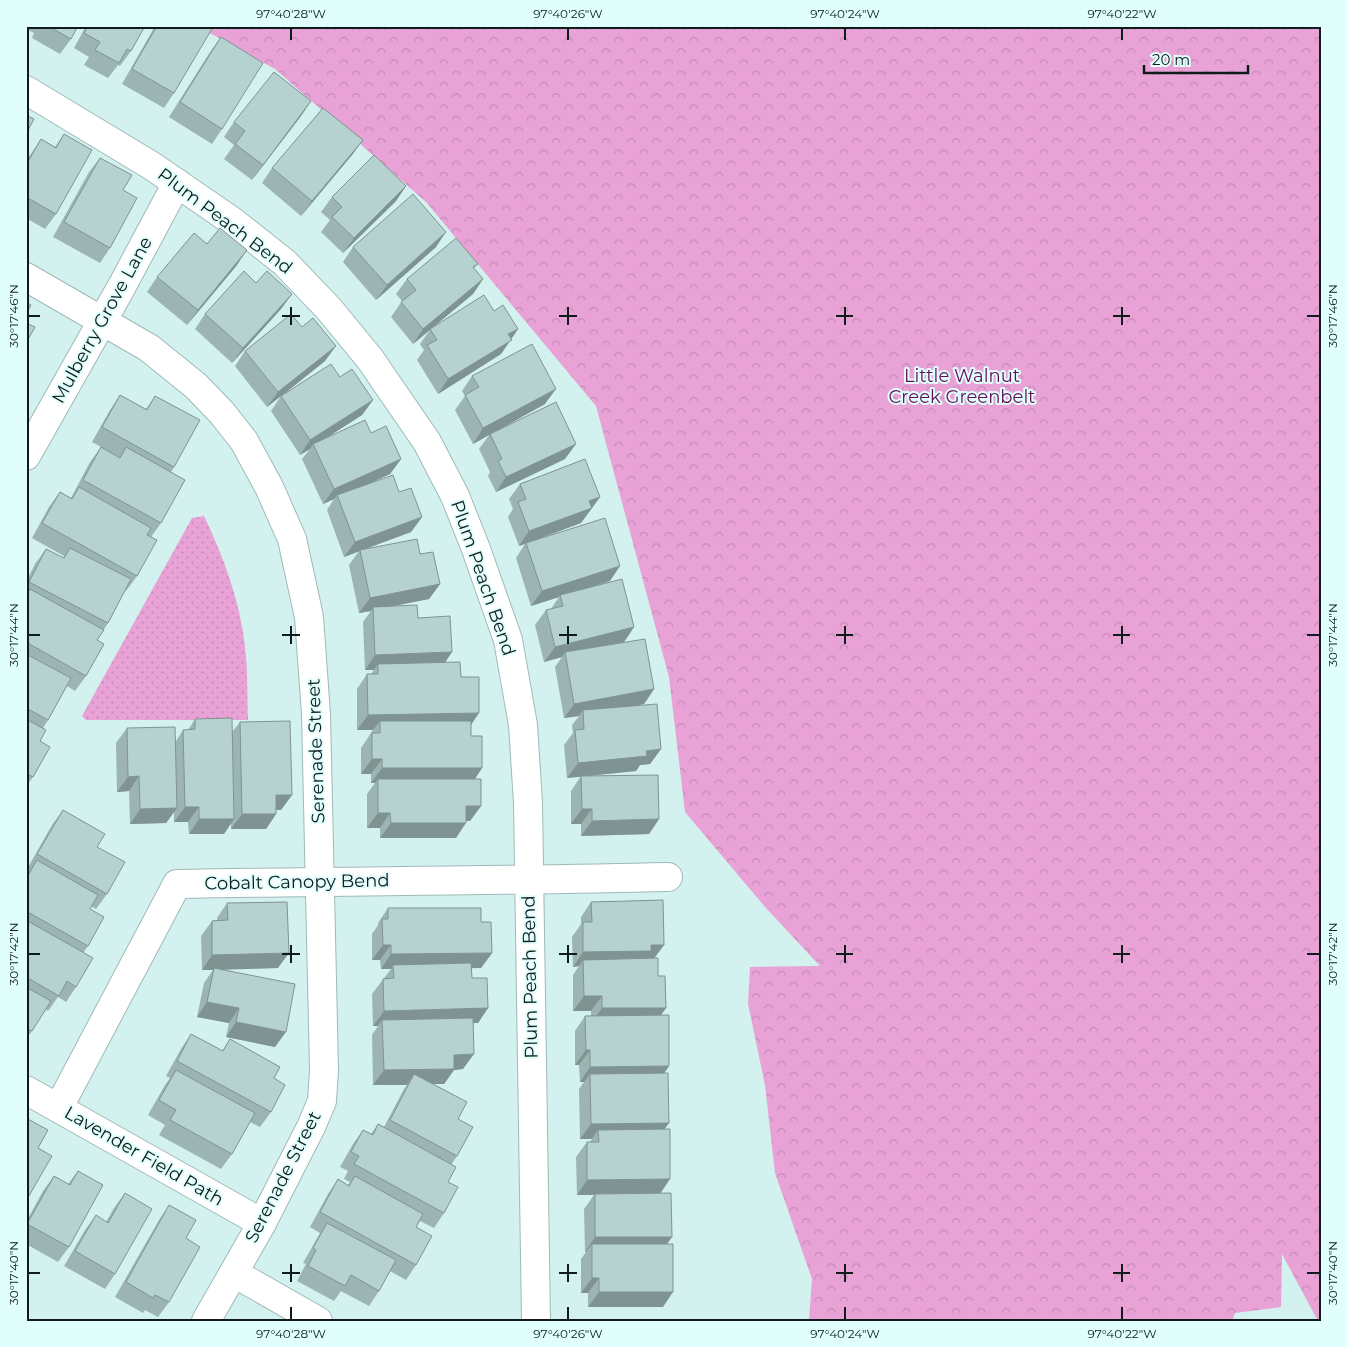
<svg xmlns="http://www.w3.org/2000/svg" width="1347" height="1347" font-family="Montserrat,sans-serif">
	<defs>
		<pattern id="green-dots" width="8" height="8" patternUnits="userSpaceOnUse" patternTransform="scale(1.25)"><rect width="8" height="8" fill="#e8a2d6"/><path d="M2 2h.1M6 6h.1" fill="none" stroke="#c68bb7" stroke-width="1.8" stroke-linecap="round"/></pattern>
		<pattern id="forest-crowns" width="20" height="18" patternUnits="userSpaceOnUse" patternTransform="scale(1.25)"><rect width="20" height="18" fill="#e8a2d6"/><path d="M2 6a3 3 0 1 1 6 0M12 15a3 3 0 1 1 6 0" fill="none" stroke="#c68bb7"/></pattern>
	</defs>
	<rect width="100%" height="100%" fill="#d3f1ee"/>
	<path fill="url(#green-dots)" d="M204,516C224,558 240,601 245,647C248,671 247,696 248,720H86L82,716L192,518Z"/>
	<path fill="url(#forest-crowns)" d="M197,26H1321V1321H1318L1282,1254L1281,1307L1235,1313L1232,1321H809L812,1279L775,1173L765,1085L748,1004L750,967L820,966L766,908L685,812L669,677L596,406L426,202L275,69Z"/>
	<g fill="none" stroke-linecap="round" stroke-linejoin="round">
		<g stroke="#9ebab8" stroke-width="30">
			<g id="street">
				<path d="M26,90L152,166L232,221L285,263L329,309L370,359L427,442L455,496L476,549L508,640L523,725L528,803L536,1321"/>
				<path d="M26,277L149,348L196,386L222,413L244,441L269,487L292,539L309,617L316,714L324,1070L322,1101L311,1127L262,1223L206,1321"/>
				<path d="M26,456L122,286L177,183"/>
				<path d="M26,1090L262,1223"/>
				<path d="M59,1107L177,884C341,881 504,881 668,877"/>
				<path d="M234,1273L318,1321"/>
			</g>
		</g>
		<use href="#street" stroke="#fff" stroke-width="28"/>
	</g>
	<g fill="#9cb5b3">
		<path d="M26,26H78L71,39L60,54L32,38L34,33L26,29Z"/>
		<path d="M86,26H145L131,51L120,66L118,65L108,78L84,65L89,57L74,48Z"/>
		<path d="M155,26H212L174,93L164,108L122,84Z"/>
		<path d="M221,37L222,129L212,144L169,117L210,52Z"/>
		<path d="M311,101L301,116L252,180L224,159L234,145L224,137L234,122Z"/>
		<path d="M64,134L56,214L45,229L26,218V161L41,139L55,147Z"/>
		<path d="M363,140L352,155L301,216L262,183L272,168Z"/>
		<path d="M100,158L123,190L110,248L100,263L53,237L89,172Z"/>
		<path d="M406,186L396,201L343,253L321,232L330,220L321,212L332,197Z"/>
		<path d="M207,244L237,265L187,325L147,292L157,277Z"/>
		<path d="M353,247H436L376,300L343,262Z"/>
		<path d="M478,264L474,268L483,279L473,294L432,328L494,311L518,329L501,354L438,394L417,360L424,350L420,344L430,330L413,344L391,317L402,301L396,294L407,279Z"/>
		<path d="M256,283L292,294L281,309L232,363L195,329L205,314Z"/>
		<path d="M245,351L325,361L283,395L340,377L373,400L362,415L326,438L371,433L401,459L390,474L368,484L399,492L422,517L411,532L364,549L420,554L440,584L429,599L394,606L418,618L452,652L445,662L461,677L471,725V736L482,768L475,779L481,806L470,821H466L456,838H380V828H367V794L375,783H371V774H361V748L373,730H357V689L367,674H371L374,670H365L363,622L371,611L359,613L349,565L359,551L344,557L327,510L334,499L323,504L302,459L310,449L300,455L271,411L281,396L267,407L235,366Z"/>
		<path d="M472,376L545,404L493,433L565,459L496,492L488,476L490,472L479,449L490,434L473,444L455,410L465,396L462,391Z"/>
		<path d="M120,395L146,409L155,396L174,467L171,472L161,523L151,537L137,576L126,591L125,590L108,623L97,640L86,676L75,691L67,686L48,720L43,728L33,777L26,786V582L35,564L46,549L63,558L64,556L32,538L49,507L60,492L71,498L90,462L101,447L110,452L92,442L110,410Z"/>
		<path d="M520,484L600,497L581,523L541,538L610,581L582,590L634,627L624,642L654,689L644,704L633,706L661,749L650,764L640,765L636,771L567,778L564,745L573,733L572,725L579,716L564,718L555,667L562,657L544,662L535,625L546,610L551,609L559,597L531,606L516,558L525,544L519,546L508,517L513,509L509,499Z"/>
		<path d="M195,719L232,732L240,722L292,795L281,810H276V814L266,829H231V823L224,834H189L188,822H174V812L166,823L130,824L129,791L117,792L116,743L127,728L176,741L183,730H188Z"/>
		<path d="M581,776L659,819L649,834L581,836V824H571V791Z"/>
		<path d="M63,810L97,847L107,894L96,909L91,906L90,909L88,946L83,953L76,987L66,1002L58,997L48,1011L46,1009L26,1040V875L29,871L27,869L52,825Z"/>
		<path d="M591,902L664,945L654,958L666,1008L661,1015L664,1073L669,1123L664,1129L660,1193L672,1237L667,1244L663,1307H588V1293H581V1259L586,1252H585L584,1209L594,1195H577L576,1157L587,1142H590L592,1139H580L579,1089L584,1082H580L579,1065H575V1031L585,1016H591V1011H573V975L579,966L573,967L572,937L581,924V917Z"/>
		<path d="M227,903L278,968L224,969L275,1047L226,1037L229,1023L197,1017L204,983L213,970H202L201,936L212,921L217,920V918Z"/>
		<path d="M388,908L481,922L492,953L481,968H471L472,978L488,1008L478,1023H473L463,1069L454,1070L444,1084H433L458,1119L457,1156L451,1165L444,1213L434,1228L420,1221L416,1227V1265L406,1280L390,1271L379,1291L369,1306L341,1291L334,1301L297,1281L306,1264L303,1263L320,1233L310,1227L328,1194L338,1179L348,1185L350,1182L344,1179L348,1171L340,1167L353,1144L363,1130L371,1134L378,1124L384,1127L404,1089L407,1085H373L372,1035L378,1026H373L372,994L391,969H381L380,960H372V934L378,925V923Z"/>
		<path d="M191,1034L222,1051L230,1039L274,1078L271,1112L260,1127L250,1122L232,1154L221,1169L159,1135L165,1125L148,1115L165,1085L170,1078L166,1076L181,1049Z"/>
		<path d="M78,1171L69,1247L58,1262L26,1244V1222L43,1191L54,1176L68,1184Z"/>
		<path d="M125,1193L115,1274L105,1289L64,1266L85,1230L96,1215L106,1222L114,1208Z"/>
		<path d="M169,1205L186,1238L169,1302L158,1317L145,1310L143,1313L115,1297L159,1220Z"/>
	</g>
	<g fill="#7f9392">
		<path d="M311,101L301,116L252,180L263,165Z"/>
		<path d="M363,140L352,155L301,216L312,201Z"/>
		<path d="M406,186L396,201L343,253L354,238Z"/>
		<path d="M446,232L436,247L376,300L387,285Z"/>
		<path d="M247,250L237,265L187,325L198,310Z"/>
		<path d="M483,279L473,294L413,344L423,329Z"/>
		<path d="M292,294L281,309L232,363L243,348Z"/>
		<path d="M518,329L501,354L438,394L448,379L508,334Z"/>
		<path d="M336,346L325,361L267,407L278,392Z"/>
		<path d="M556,389L545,404L473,444L483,428Z"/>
		<path d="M373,400L362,415L314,446L313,444L310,449L300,455L310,440Z"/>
		<path d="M576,444L565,459L496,492L506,477Z"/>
		<path d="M401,459L390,474L338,498L337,495L334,499L323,504L334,489Z"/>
		<path d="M600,497L581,523L519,546L529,531L589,501Z"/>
		<path d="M422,517L411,532L344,557L355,542Z"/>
		<path d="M620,566L610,581L561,596L560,595L559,597L531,606L542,591Z"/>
		<path d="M440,584L429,599L373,610V607L371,611L359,613L370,598Z"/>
		<path d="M634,627L624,642L565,652L562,657L544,662L555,647Z"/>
		<path d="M452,652L442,667L378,664L374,670H365L375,655Z"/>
		<path d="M654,689L644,704L583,715V710L579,716L564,718L574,704Z"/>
		<path d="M479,713L469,728L380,721L373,730H357L368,715Z"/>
		<path d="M661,749L650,764L640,765L636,771L567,778L578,763L646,751Z"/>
		<path d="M372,759H382L371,774H361Z"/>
		<path d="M382,768H482L472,783L378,779L375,783H371Z"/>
		<path d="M139,776L129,791L117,792L128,777Z"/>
		<path d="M276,795H292L281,810H265Z"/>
		<path d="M466,806H481L470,821H456Z"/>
		<path d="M185,807H199L188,822H174Z"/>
		<path d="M177,808L166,823L130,824L140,809Z"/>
		<path d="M582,809H592L581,824H571Z"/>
		<path d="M378,813H390L380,828H367Z"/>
		<path d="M242,814H276L266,829H231Z"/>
		<path d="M199,819H234L224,834H189Z"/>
		<path d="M659,819L649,834L581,836L592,821Z"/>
		<path d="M391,823H466L456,838H380Z"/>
		<path d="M383,945H391L380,960H372Z"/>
		<path d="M651,945H664L653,960H583L579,966L573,967L583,952Z"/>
		<path d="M289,953L278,968L214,970V968L213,970H202L212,955Z"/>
		<path d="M492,953L481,968L393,969V965L391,969H381L391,954Z"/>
		<path d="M584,996H602L591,1011H573Z"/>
		<path d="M207,1002L239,1008L229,1023L197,1017Z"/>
		<path d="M488,1008L478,1023L382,1026V1020L378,1026H373L384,1011Z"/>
		<path d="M602,1008H666L655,1023H591Z"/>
		<path d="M236,1022L286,1032L275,1047L226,1037Z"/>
		<path d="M586,1050H590L579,1065H575Z"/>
		<path d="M474,1054L463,1069L454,1070L444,1084H409L414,1074L407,1085H373L384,1070L454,1055Z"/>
		<path d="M669,1066L659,1081L590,1074L584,1082H580L590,1067Z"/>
		<path d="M669,1123L658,1138L598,1130L592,1139H580L591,1124Z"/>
		<path d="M670,1179L660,1194L577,1195L587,1180Z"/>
		<path d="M595,1237H672L661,1252L592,1244L586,1252H585Z"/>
		<path d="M592,1278H599L588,1293H581Z"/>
		<path d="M599,1292H673L663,1307H588Z"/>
	</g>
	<g fill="#b5d2d0" stroke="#7f9392">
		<path d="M48,26H78L71,39Z"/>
		<path d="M88,26H145L131,51L127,49L119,63L95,50L100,42L84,33Z"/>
		<path d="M157,26H212L213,27L174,93L132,69Z"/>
		<path d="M221,37L263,63L222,129L180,102Z"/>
		<path d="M274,72L311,101L263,165L235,144L245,131L234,122Z"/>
		<path d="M323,108L363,140L312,201L272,168Z"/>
		<path d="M26,115L34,119L26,134Z"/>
		<path d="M64,134L92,150L56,214L26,197V165L41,139L56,148Z"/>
		<path d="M374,155L406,186L354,238L332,217L342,207L332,197Z"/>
		<path d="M100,158L132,175L123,190L137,198L110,248L64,222Z"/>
		<path d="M413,194L446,232L387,285L353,247Z"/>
		<path d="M220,228L247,250L198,310L157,277L194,233L207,244Z"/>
		<path d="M456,238L478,264L473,267L483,279L423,329L401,302L416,290L407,279Z"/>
		<path d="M244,271L256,283L267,271L292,294L243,348L205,314Z"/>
		<path d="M484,295L494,311L503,305L518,329L508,334L512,340L448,379L427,345L437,340L430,329Z"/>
		<path d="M26,302L31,305L26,314Z"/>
		<path d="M291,314L302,327L313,318L336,346L278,392L245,351Z"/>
		<path d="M26,323L35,327L26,343Z"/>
		<path d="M532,344L556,389L483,428L465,395L479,387L472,376Z"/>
		<path d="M331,364L340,377L352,369L373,400L310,440L281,396Z"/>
		<path d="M120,395L147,410L155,396L200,420L174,467L102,427Z"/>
		<path d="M556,402L576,444L506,477L498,461L502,459L490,434Z"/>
		<path d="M365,420L371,433L386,426L401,459L334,489L313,444Z"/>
		<path d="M101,447L120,458L126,447L185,480L161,523L83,480Z"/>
		<path d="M585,459L600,497L589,501L592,508L529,531L518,502L526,499L520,484Z"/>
		<path d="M393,475L399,492L411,488L422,517L355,542L337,495Z"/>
		<path d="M79,487L151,528L147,535L157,540L137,576L42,523L60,492L72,499Z"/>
		<path d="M605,518L620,566L542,591L526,543Z"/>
		<path d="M417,539L420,554L433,552L440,584L370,598L360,550Z"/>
		<path d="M70,548L131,579L108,623L29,582L46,549L64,558Z"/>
		<path d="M622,579L634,627L555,647L546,610L563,606L560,595Z"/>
		<path d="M30,589L104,630L97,640L104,644L86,676L26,642V596Z"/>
		<path d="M417,605L418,618L450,616L452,652L375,655L373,607Z"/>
		<path d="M645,639L654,689L574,704L565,652Z"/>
		<path d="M26,654L71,678L48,720L26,708Z"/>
		<path d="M460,662L461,677H479V713L368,715L367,674H378V664Z"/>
		<path d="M657,704L661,749L646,751L647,756L578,763L575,730L584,729L583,710Z"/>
		<path d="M232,718L234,819H199V807H185L183,730L195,729V719Z"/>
		<path d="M26,719L46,730L40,741L50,747L33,777L26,773Z"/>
		<path d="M290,721L292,795H276V814H242L240,722Z"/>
		<path d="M380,721H471V736H482V768H382V759H372V733H380Z"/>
		<path d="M175,727L177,808L140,809L139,776L128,777L127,728Z"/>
		<path d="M658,775L659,819L592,821V809H582L581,776Z"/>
		<path d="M378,779H481V806H466V823H391L390,813H378Z"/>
		<path d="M63,810L105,834L97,847L125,862L107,894L37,854Z"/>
		<path d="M37,860L98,895L90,909L104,917L88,946L26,911V879Z"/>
		<path d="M663,900L664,945H651V951L583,952V922H592L591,902Z"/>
		<path d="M287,902L289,953L212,955V921L228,920L227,903Z"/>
		<path d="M388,908H481V922H491L492,953L391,954V945H383L382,919H388Z"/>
		<path d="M26,920L93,958L76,987L67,981L59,996L26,977Z"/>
		<path d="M658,958V976H665L666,1008H602V996H584L583,960Z"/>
		<path d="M471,963L472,978H487L488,1008L384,1011L383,979L394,978L393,965Z"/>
		<path d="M214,968L295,984L286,1032L236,1022L239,1008L207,1002Z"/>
		<path d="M26,987L51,1001L32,1031L26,1028Z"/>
		<path d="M669,1015V1066L590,1067V1050H586L585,1016Z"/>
		<path d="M473,1018L474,1054L454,1055V1069L384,1070L382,1020Z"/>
		<path d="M191,1034L223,1051L230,1039L280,1067L274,1078L285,1085L271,1112L177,1061Z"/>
		<path d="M176,1070L255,1113L232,1154L170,1120L176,1110L159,1100Z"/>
		<path d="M668,1073L669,1123L591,1124L590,1074Z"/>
		<path d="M414,1074L467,1102L458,1119L473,1127L457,1156L390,1120Z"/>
		<path d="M26,1118L48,1130L38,1148L52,1156L26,1201Z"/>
		<path d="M378,1124L456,1167L448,1182L458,1187L444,1213L354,1164L359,1156L351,1152L363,1130L373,1135Z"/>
		<path d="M670,1129V1179L587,1180V1142H599L598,1130Z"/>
		<path d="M78,1171L103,1185L69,1247L27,1224L54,1176L70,1185Z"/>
		<path d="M355,1176L423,1214L416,1227L432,1236L416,1265L320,1212L338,1179L349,1186Z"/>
		<path d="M125,1193L152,1209L115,1274L75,1251L96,1215L108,1223Z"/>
		<path d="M671,1193L672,1237H595V1194Z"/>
		<path d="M169,1205L196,1220L186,1238L200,1247L169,1302L155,1295L153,1298L126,1282Z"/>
		<path d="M327,1223L396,1260L379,1291L351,1275L345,1286L308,1266L316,1250L313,1248Z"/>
		<path d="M592,1244H673V1292H599V1278H592Z"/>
	</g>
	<path fill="none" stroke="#101b1b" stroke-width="2" d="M291,28V40M568,28V40M845,28V40M1122,28V40M291,307V325M568,307V325M845,307V325M1122,307V325M28,316H40M282,316H300M559,316H577M836,316H853M1113,316H1130M1307,316H1320M291,626V644M568,626V644M845,626V644M1122,626V644M28,635H40M282,635H300M559,635H577M836,635H853M1113,635H1130M1307,635H1320M291,945V963M568,945V963M845,945V963M1122,945V963M28,954H40M282,954H300M559,954H577M836,954H853M1113,954H1130M1307,954H1320M291,1264V1282M568,1264V1282M845,1264V1282M1122,1264V1282M28,1273H40M282,1273H300M559,1273H577M836,1273H853M1113,1273H1130M1307,1273H1320M291,1307V1320M568,1307V1320M845,1307V1320M1122,1307V1320"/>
	<g text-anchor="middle" stroke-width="4" stroke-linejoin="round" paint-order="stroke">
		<g font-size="18" fill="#101b1b" stroke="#e0fefc">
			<text transform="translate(225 221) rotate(37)" y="6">Plum Peach Bend</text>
			<text transform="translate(102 320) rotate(-61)" y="6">Mulberry Grove Lane</text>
			<text transform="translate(483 578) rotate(71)" y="6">Plum Peach Bend</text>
			<text transform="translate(316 751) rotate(-92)" y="6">Serenade Street</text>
			<text transform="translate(297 882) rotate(-1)" y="6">Cobalt Canopy Bend</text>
			<text transform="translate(530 977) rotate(-91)" y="6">Plum Peach Bend</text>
			<text transform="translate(144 1156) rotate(30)" y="6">Lavender Field Path</text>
			<text transform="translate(283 1177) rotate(-63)" y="6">Serenade Street</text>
		</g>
		<g font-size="18" fill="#660d57" stroke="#e0fefc">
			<text x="962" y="382">Little Walnut<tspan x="962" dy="21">Creek Greenbelt</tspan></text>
		</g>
	</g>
	<rect width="1347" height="1347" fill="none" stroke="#e0fefc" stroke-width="55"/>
	<path d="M1144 65v8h104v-8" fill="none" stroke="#101b1b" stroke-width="2.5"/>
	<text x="1152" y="65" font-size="15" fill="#101b1b" stroke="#e0fefc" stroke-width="4" paint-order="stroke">20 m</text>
	<rect x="28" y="28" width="1292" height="1292" fill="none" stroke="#101b1b" stroke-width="2"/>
	<g font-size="12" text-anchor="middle" fill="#101b1b">
		<text x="291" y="18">97°40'28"W</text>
		<text x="568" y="18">97°40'26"W</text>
		<text x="845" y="18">97°40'24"W</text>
		<text x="1122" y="18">97°40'22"W</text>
		<text transform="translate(14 316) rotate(-90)" y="4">30°17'46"N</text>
		<text transform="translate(1333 316) rotate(-90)" y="4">30°17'46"N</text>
		<text transform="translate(14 635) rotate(-90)" y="4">30°17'44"N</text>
		<text transform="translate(1333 635) rotate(-90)" y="4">30°17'44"N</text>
		<text transform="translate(14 954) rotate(-90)" y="4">30°17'42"N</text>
		<text transform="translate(1333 954) rotate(-90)" y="4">30°17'42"N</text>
		<text transform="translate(14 1273) rotate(-90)" y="4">30°17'40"N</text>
		<text transform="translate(1333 1273) rotate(-90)" y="4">30°17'40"N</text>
		<text x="291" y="1338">97°40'28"W</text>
		<text x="568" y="1338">97°40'26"W</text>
		<text x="845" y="1338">97°40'24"W</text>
		<text x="1122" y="1338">97°40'22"W</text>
	</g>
</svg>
